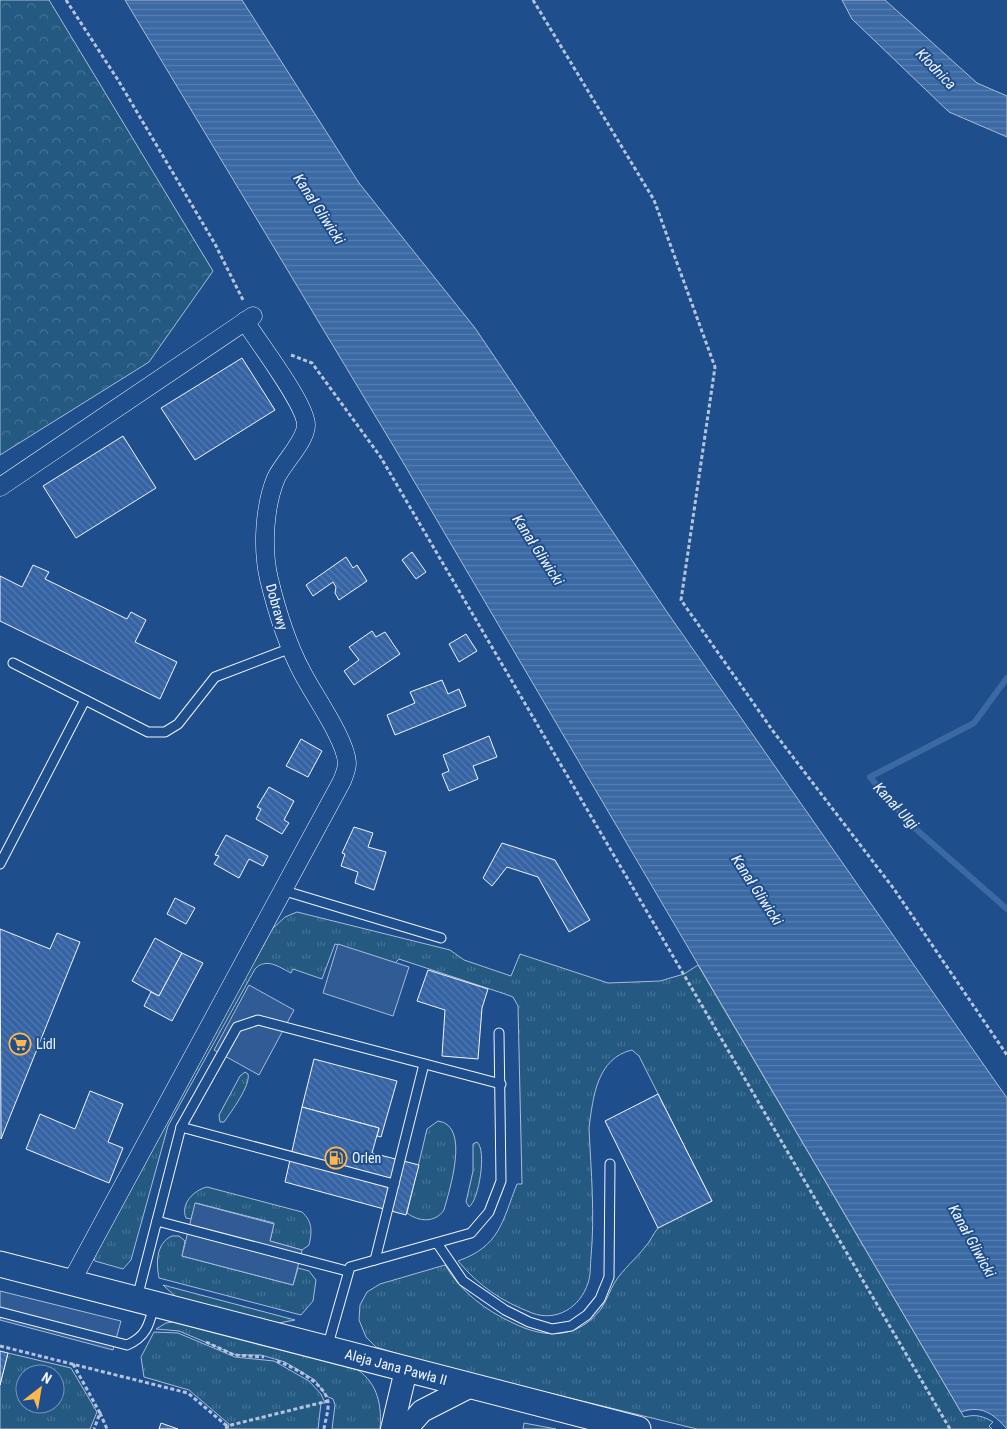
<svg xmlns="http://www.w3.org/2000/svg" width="1007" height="1429" font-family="'Roboto Condensed',sans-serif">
	<defs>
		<pattern id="grass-tufts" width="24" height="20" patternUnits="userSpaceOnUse" patternTransform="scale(1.25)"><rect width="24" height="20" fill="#245a82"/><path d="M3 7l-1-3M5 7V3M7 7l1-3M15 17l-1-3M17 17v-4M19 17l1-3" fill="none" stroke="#447295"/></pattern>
		<pattern id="forest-crowns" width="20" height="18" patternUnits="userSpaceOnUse" patternTransform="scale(1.25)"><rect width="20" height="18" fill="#245a82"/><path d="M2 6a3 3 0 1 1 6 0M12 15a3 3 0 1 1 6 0" fill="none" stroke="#447295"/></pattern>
		<pattern id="water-rules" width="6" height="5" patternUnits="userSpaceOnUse" patternTransform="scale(1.25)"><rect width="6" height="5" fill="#3b69a3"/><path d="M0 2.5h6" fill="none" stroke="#587fb1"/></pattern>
		<pattern id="building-back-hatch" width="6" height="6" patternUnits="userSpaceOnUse" patternTransform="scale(1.25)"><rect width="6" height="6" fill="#3563a3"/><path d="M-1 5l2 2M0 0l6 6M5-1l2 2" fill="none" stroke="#537ab1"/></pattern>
	</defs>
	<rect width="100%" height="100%" fill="#1f4e8c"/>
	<g fill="url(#grass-tufts)" stroke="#a8bbd7" fill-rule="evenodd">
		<path d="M297,912L450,950L464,960L511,976L520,954L608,983L660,981L684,974L698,965L964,1417C976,1414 983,1416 993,1422L989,1426L992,1429H697L434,1365L376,1347L366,1337L359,1320L360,1305L367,1292L380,1284L445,1265C461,1292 485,1310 513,1323C545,1339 578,1339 601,1309C607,1300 610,1290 615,1282C623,1269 636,1259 645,1247C650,1242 653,1234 658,1228C666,1220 700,1207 712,1201L639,1056L632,1050C597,1058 593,1097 589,1128C591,1171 595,1214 591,1257C590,1266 591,1275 588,1283C580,1308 556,1322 532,1313C501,1301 479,1286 458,1261C500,1246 502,1222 517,1184H522L518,1006L513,997L505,994L399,959L395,963L335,944L322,979L293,969L291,973C279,967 266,957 255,969L168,1126L131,1260L123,1269L95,1261L93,1255L268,933L285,917Z"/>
		<path d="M245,1072L248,1074C251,1085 231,1112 224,1122H220L219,1115L240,1076Z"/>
		<path d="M438,1121C471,1125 449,1191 444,1210C435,1223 419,1222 407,1213L427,1129Z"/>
		<path d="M477,1142C487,1150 479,1200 469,1207L466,1202L473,1171V1144Z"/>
		<path d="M207,1187L302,1212C313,1222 312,1232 309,1245L302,1250L270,1241L274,1223L196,1203L191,1219L186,1218C180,1204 194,1190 207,1187Z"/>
		<path d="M172,1236H179L185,1241L182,1256L293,1285L298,1268L309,1271L316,1280L313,1301L301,1315L159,1278C156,1263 156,1243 172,1236Z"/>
		<path d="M163,1285L295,1320L279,1323L176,1297Z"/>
		<path d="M178,1321L358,1370C378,1384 382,1406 380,1429H332L335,1405L333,1399L326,1396L315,1380L285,1362L261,1355H236L179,1331L156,1329L166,1323Z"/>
		<path d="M154,1332L178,1333L235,1357L274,1361L309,1381L321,1394L325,1403H321L318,1429H228L229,1424L189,1390L144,1377L141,1357Z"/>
		<path d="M8,1353L71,1368L97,1412L90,1429H0V1385ZM25,1374H55V1404H25Z"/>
	</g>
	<path fill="url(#forest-crowns)" stroke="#a8bbd7" d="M0,0H49L213,271L149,362L0,455Z"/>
	<path fill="#245a82" stroke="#a8bbd7" d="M524,1423L556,1429H523Z"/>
	<g fill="#305b95" stroke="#a8bbd7">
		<path d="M338,944L409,967L393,1016L323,993Z"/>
		<path d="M249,985L294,1010L259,1075L214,1050Z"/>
		<path d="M195,1203L274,1224L270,1241L302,1250L293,1285L182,1256Z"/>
		<path d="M0,1291L121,1321L113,1350L0,1320Z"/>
	</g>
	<g fill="url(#water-rules)" stroke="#a8bbd7">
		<path d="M125,0H242L359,183L475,328L667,612L1007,1098V1429C993,1413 981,1405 961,1412L394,447Z"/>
		<path d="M842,0H885L977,83L1007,96V137L949,112L852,19Z"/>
	</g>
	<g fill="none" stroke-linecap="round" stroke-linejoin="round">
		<path stroke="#3b69a3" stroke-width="6" d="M1007,678L974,723L870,777L909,823L1007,909"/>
	</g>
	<g fill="url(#building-back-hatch)" stroke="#f2f6ff">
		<path d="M242,358L275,410L195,460L161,408Z"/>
		<path d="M123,436L156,488L76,538L43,486Z"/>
		<path d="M412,552L426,572L416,579L402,560Z"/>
		<path d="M346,557L353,568L357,565L367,581L339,600L335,593L336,587L333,582L313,596L306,585Z"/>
		<path d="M33,565L49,572L45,579L127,619L131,612L146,620L135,642L177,662L160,699L0,621V576L22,587Z"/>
		<path d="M372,631L376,637L385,632L400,654L354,685L344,671L359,660L349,647Z"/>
		<path d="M466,634L477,651L459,662L449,644Z"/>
		<path d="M442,680L448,694L459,689L466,706L395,735L387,715L415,703L410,692Z"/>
		<path d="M489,736L497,757L473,766L478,779L449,791L442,774L449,771L443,755Z"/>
		<path d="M301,739L322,751L308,777L286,766Z"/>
		<path d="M269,787L294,801L284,820L289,823L282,834L256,819L261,809L257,807Z"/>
		<path d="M354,827L373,833L368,847L386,852L374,890L355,883L358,872L341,866L345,854L342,853Z"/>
		<path d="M226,835L268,856L263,866L249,859L239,878L214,864L219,856L215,855Z"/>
		<path d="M502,843L555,860L590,920L569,932L538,877L507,867L492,886L483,878Z"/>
		<path d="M175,898L195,908L186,924L167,914Z"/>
		<path d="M0,929L50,949L57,933L80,942L1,1139Z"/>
		<path d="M155,938L182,953L159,996L132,981Z"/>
		<path d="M182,953L203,963L172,1021L144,1006L151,992L159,996Z"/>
		<path d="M428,970L488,989L482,1008L478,1059L442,1056L445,1010L417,1001Z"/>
		<path d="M314,1059L397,1081L381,1137L377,1136L379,1128L302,1107Z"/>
		<path d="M90,1091L123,1104L108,1142L123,1148L109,1183L26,1149L40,1114L75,1129Z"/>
		<path d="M658,1094L712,1201L658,1228L605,1121Z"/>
		<path d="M302,1107L379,1128L372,1153L419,1165L406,1215L285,1182Z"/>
		<path d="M0,1351L8,1353L0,1385Z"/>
		<path d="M161,1423L178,1429H159Z"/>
	</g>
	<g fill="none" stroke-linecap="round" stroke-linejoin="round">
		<g stroke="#f2f6ff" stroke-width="11">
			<g id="service">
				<path d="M13,663L148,732H165L178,724L215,677L291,648"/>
				<path d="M0,864L85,700"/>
				<path d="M285,891L441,938"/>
				<path d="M181,1127L394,1184"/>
				<path d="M157,1221L347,1271"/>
				<path d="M437,1243L463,1281L505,1310L529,1322L552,1329L571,1326L587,1315L600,1299L609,1277L610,1164"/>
				<path d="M375,1260L424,1064"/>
				<path d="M137,1298L181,1127L237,1027L258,1020L501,1084"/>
				<path d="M0,1312L127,1345C146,1337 149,1325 154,1306"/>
				<path d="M327,1348L350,1267L471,1233L489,1212L501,1181L499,1033"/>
			</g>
		</g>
		<g stroke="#f2f6ff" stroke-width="19">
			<g id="minor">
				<path d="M0,487L253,316"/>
				<path d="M71,1282L342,781C344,776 347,769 347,763C346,740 313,694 302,672C286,642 277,612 269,579C262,549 264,507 276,478C283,463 306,441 306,425C306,404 258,342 245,321"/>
			</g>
		</g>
		<g stroke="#f2f6ff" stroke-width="24">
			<g id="tertiary">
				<path d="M392,1429L406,1370"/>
				<path d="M406,1429L422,1411L471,1386"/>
			</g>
		</g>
		<g stroke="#f2f6ff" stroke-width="27">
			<path id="secondary" d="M0,1264L638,1429"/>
		</g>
		<g stroke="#b3c4dc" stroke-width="3" stroke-dasharray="4 2.5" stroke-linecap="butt">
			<path d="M66,0L118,80L215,244L243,300"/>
			<path d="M533,0L654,200L715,367L681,600L773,731L894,889L1007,1055"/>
			<path d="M291,355L312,363L380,456L950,1429"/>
			<path d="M206,1342L234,1355L264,1357"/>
			<path d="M0,1346L188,1393L227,1426"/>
			<path d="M277,1361C292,1366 326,1384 328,1402C329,1410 325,1421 324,1429"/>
			<path d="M73,1364L100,1413L94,1429"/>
			<path d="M100,1413L107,1429"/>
			<path d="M226,1429L227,1426L328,1401"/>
		</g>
		<use href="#service" stroke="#1f4e8c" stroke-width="9"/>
		<use href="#minor" stroke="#1f4e8c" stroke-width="18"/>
		<use href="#tertiary" stroke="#1f4e8c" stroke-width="22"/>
		<use href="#secondary" stroke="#1f4e8c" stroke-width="25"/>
	</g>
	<defs>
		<g id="supermarket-ring" transform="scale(1.125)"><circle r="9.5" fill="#1f4e8c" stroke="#ffb74d" stroke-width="1.5"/><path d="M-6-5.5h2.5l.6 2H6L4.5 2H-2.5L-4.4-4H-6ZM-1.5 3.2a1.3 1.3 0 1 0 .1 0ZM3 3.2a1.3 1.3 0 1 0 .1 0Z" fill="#ffb74d"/></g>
		<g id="fuel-ring" transform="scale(1.125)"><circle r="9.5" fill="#1f4e8c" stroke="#ffb74d" stroke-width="1.5"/><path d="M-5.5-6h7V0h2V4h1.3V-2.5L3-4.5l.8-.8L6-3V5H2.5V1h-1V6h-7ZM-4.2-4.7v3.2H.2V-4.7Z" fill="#ffb74d"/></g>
	</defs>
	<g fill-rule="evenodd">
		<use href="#supermarket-ring" x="20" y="1044"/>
		<use href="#fuel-ring" x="336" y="1158"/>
	</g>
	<g text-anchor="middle" stroke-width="4" stroke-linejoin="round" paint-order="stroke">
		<g font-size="14" fill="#f2f6ff" stroke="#1f4e8c">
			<text transform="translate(277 607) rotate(74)" y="5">Dobrawy</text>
			<text transform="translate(396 1367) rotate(15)" y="5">Aleja Jana Pawła II</text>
		</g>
		<g font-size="14" fill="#f2f6ff" stroke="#1f4e8c" text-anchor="start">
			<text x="36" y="1049">Lidl</text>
			<text x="352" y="1163">Orlen</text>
		</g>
		<g font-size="15" font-style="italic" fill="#f2f6ff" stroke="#1f4e8c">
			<text transform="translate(936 69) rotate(46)" y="5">Kłodnica</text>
			<text transform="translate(319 209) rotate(57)" y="5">Kanał Gliwicki</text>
			<text transform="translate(538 550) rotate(57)" y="5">Kanał Gliwicki</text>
			<text transform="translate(896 806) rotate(47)" y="5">Kanał Ulgi</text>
			<text transform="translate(757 890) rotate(57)" y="5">Kanał Gliwicki</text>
			<text transform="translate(972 1241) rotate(61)" y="5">Kanał Gliwicki</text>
		</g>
	</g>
	<g transform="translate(40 1389) rotate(31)"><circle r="24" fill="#1f4e8c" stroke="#7391ba"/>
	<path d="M0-4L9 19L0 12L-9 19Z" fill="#ffb74d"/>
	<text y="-8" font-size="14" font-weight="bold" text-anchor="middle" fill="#f2f6ff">N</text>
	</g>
</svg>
